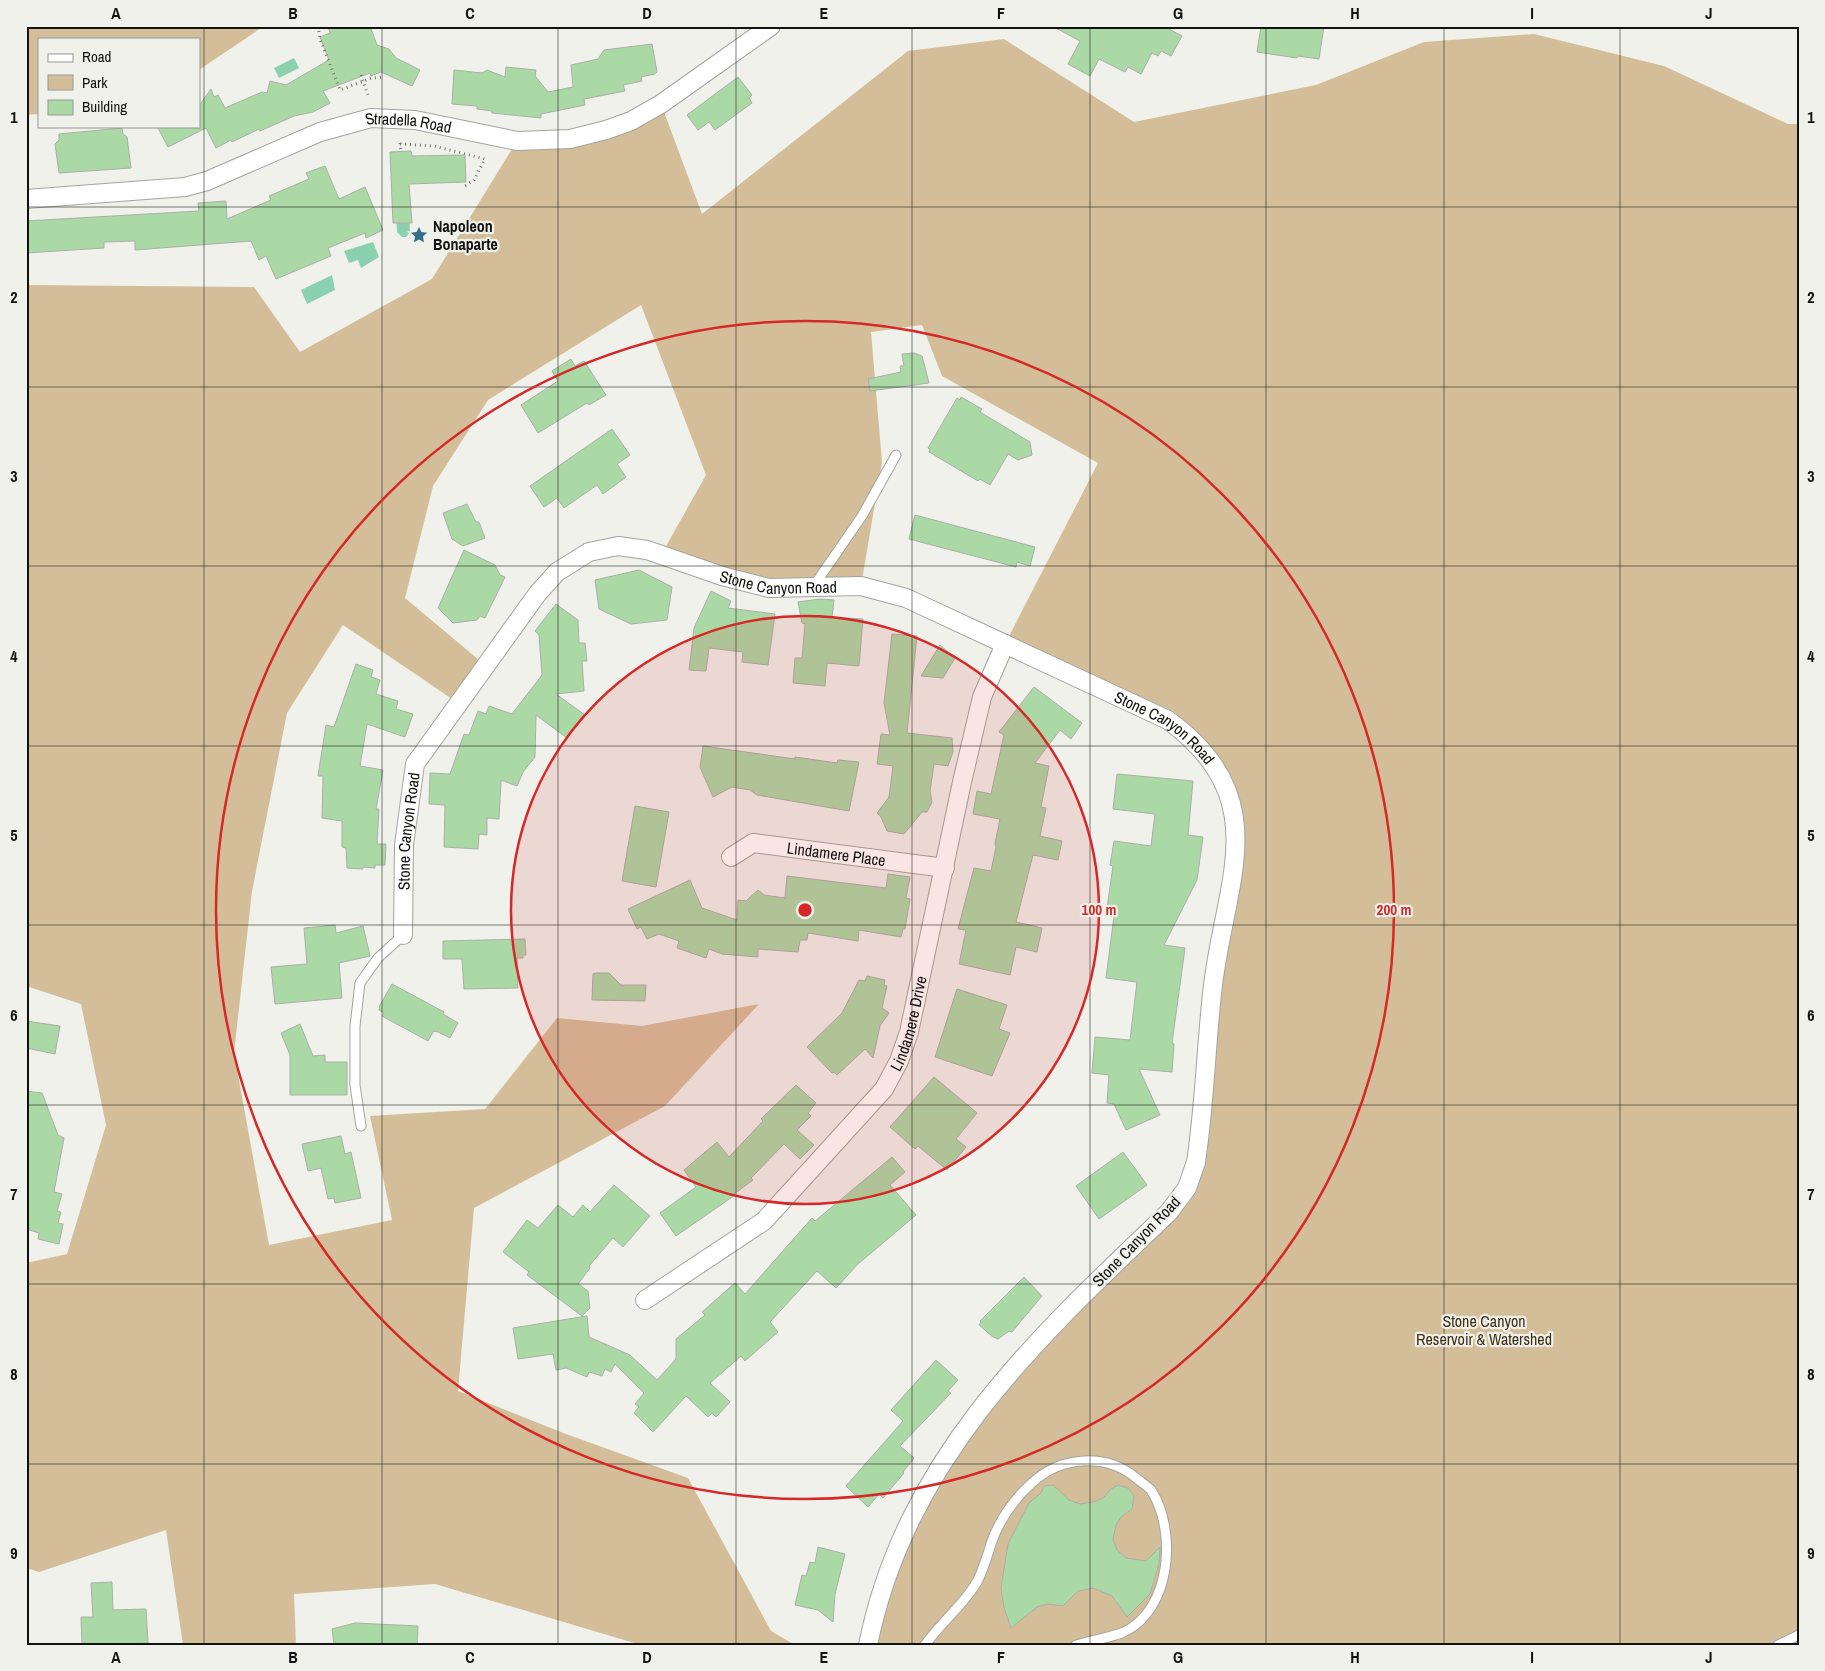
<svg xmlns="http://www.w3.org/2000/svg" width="1825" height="1671" font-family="'Archivo Narrow',sans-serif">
	<rect width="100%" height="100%" fill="#eff1ea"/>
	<g fill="#d4be9a">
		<path d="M26,26H264L199,70V39H39V114L26,115Z"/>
		<path d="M1534,34L1664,66L1788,124H1799V1645H868L941,1462L1187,1188L1237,824L1191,737L1005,644L1098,463L942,376L922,325L871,332L882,462L861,586L769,588L661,555L706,475L641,305L488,400L433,486L405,598L485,665L458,703L343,625L287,713L252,891L234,1053L269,1245L392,1220L370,1116L485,1109L557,1018L642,1026L759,1004L665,1106L474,1208L458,1391L566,1434L688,1478L771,1631L795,1645H641L435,1584L294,1594L296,1645H183L166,1530L39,1572L26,1568V1263L67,1254L106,1125L81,1004L26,986V285L254,287L300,352L432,279L517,141H540L661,104L702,214L908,51L1004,39L1134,122L1316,85L1424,42Z"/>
	</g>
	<g fill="#8bd1af">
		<path d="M294,58L299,68L279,78L274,68Z"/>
		<path d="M396,210H409L410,232L406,237H402L397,232Z"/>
		<path d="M373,242L379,257L361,268L358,260L349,263L344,251Z"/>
		<path d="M332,275L335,290L307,304L301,290Z"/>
	</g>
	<g fill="#abd9a5" stroke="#aaafaa">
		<path d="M328,26H370L377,45L389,49L396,58L420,70L412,86L381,72L371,76L370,73L323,91L330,103L313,112L294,116L260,131L259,129L232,142L231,140L216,148L206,128L168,147L157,126H199V106L211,89L214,97L218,95L225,108L262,92L267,93L270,81L286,85L329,60L320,37L330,33Z"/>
		<path d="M1052,26H1163L1182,36L1171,56L1161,51L1158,56L1152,53L1141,74L1128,67L1125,72L1099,59L1090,76L1068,64L1080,41Z"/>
		<path d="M1261,26H1324L1319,59L1298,56L1297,58L1257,52Z"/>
		<path d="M652,44L657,72L655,74L641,77L642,81L623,85L625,91L584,99L585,105L541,114V118L492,113V111L477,109V106L452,104L454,70L482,73L487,70L505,77L506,67L536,70L535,76L548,92L573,87L571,65L598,59L604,50Z"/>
		<path d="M738,77L752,95L749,98L752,103L715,130L709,122L698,130L687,115Z"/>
		<path d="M122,128L123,134L127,137L131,168L59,173L55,144L59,140V134Z"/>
		<path d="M411,151L412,156L465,155L466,182L409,184L412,223H393L390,152Z"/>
		<path d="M325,166L339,199L365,187L383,230L366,238L365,233L328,248L331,256L276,279L266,256L259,260L251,241L135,250V241L104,242V248L26,253V221L199,211L198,203L226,201L227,219L271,200L269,196L309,179L306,173Z"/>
		<path d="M914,353L922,356L929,383L870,391L868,379L901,372L900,366H904L902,354Z"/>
		<path d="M571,359L575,366L584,361L606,395L589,405L587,403L538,433L521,405L558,381L552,371Z"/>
		<path d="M961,397L982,409L980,412L1030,442L1032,455L1018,460L1008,454L990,485L980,479L978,481L929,452L930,449L928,448L957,398L960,400Z"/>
		<path d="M612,429L630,455L617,464L626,477L603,494L597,485L564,508L557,498L544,507L530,486Z"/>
		<path d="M467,504L476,522H479L485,538L463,546L452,539L443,513Z"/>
		<path d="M915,515L1035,547L1030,566L1017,562L1016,567L909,539Z"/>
		<path d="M464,550L495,565L500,575L505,577L485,618L480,616L477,620L453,623L438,608Z"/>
		<path d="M639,570L672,587L667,620L631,624L599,609L595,580Z"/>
		<path d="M711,591L731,601L728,608L775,614L768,665L742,662L743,652L709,648L706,671L689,670L694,628Z"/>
		<path d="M820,599L834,600L832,617L863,619L859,666L827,663L825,686L793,683L795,658H802L805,624L802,623L798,602Z"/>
		<path d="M556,604L578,620L579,643H585L587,661H582L584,691L556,694L585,715L567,738L536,715L535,757L523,772L517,786L501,780L499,819L487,818V835L479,834L478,849L444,847L445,805L429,804L430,773L450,774L464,734L469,735L478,711L486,714L489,706L512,714L542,675L539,635L535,631Z"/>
		<path d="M892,634L917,636L907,733L952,738L953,752L948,766L934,764L930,791L932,802L927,812H922L904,834L887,831L881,817L877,813L889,797L893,766L877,764L881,734L890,735L884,703Z"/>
		<path d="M940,645L955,658L943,678L921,676Z"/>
		<path d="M356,664L373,670L371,677L380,680L376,694L398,701L396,709L413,714L405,737L367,724L360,766L383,770L376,809H379L377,844H386L385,865H375V868L363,867V869L347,868L346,848L342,847V821L322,818L323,776H318L326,725L334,727Z"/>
		<path d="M1034,687L1082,723L1071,739L1060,730L1035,763L1049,766L1041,807L1046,808L1040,836L1062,841L1058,860L1033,855L1016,922L1042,928L1037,952L1016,947L1010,975L959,964L966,930L958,929L974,868L991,871L996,847L995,844L1000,819L973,814L977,791L991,794L1004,735L999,732Z"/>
		<path d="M703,746L795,759V757L837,763L838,760L859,762L849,811L757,795L750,790L732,787L713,797L700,767Z"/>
		<path d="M1117,774L1193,781L1188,835L1203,837L1197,880L1164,945L1185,948L1172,1043L1174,1044L1172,1072L1139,1069L1160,1115L1126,1130L1114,1104L1107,1103L1109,1075L1092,1073L1095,1037L1130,1040L1137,982L1106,978L1114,916L1106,915L1113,866L1110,865L1114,841L1151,846L1155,814L1113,809Z"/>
		<path d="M635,806L669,812L656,887L622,881Z"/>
		<path d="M888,874L910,877L906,898L910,899L905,929H903L901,937L859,930L858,941L808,933L807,940H800L798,952L758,949V957L722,954L709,949L706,958L677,948L679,941L659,934L647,939L641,927L637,929L628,909L690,880L702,908L737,920L738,900L746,901L758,890L764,895L785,898L787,876L886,888Z"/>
		<path d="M335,925L336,933L363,926L370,956L339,963L342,998L275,1004L271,967L307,964L304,928Z"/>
		<path d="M525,939L526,955H523V958H517L518,988L464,989L462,959H443V941Z"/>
		<path d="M596,973H609L621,985H646L645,1001L592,1000L593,974Z"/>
		<path d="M867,976L885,980L884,985L887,986L882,1008L889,1013L880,1026L873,1058L865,1049L837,1075L834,1072L832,1073L807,1047L842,1013L859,980L865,981Z"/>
		<path d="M392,984L444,1012L443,1014L458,1023L450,1038L436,1031L433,1032L428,1041L382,1016L384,1013L379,1010L380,1005Z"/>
		<path d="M957,989L1007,1005L999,1029L1010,1033L992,1076L935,1057Z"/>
		<path d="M26,1021L60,1026L55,1054L26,1048Z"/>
		<path d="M300,1024L313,1056L325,1055V1062H347V1095H290V1055L281,1033Z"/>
		<path d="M934,1077L977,1113L956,1139L966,1147L947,1170L918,1146L915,1149L890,1127Z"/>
		<path d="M796,1085L816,1103L808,1113L811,1116L797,1130L814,1145L800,1159L784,1144L751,1178L753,1180L734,1194L735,1195L676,1236L660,1213L696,1187L684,1170L717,1142L729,1157L763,1121L761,1119Z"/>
		<path d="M26,1091L42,1093L58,1135L64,1138L54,1192L62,1194L57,1211L61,1212L58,1223L63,1224L59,1244L38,1239L39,1233L26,1229Z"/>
		<path d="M341,1136L345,1154L351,1152L361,1198L335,1203L334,1198L328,1199L321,1168L308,1171L302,1144Z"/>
		<path d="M1123,1152L1147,1185L1099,1219L1076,1186Z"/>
		<path d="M892,1157L905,1172L890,1185L916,1215L858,1264L836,1288L817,1271L770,1322L778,1332L745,1361L741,1356L710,1383L730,1402L716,1417L712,1413L708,1417L686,1396L653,1432L634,1413L639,1407L635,1404L644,1393L615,1364L611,1372L605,1369L602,1376L589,1372L587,1377L566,1368L556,1370L553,1354L518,1359L513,1328L587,1316L589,1337L630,1355L657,1380L676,1359V1339L705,1315L702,1312L735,1283L745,1294L812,1218L815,1221Z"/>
		<path d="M614,1185L650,1216L623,1247L613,1238L589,1266L590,1268L578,1284L588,1291L590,1308L582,1316L527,1275L529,1272L503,1252L527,1220L538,1228L558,1205L573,1217L583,1205L590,1212Z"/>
		<path d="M1024,1277L1042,1296L1012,1332L1009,1331L998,1339L993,1337L979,1325L981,1322L980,1321Z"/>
		<path d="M936,1360L958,1380L948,1391L951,1393L900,1446L914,1458L903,1472L904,1473L883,1498L879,1494L868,1507L846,1486L903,1421L891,1410Z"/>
		<path d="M1053,1485L1069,1500L1080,1504L1094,1502L1103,1498L1111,1489L1118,1485L1128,1488L1134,1496L1132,1509L1121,1517L1116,1525L1113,1540L1117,1550L1126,1558L1146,1561L1160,1547L1159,1564L1150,1594L1127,1617L1112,1596L1093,1588L1078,1591L1063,1606L1047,1604L1037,1607L1011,1628L1004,1608L1001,1588L1008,1544L1029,1503L1041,1493L1044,1486Z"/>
		<path d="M818,1547L845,1554L835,1594L833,1622L818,1610L795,1605L802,1575L806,1576L810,1562L815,1563Z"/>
		<path d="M112,1582L113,1610L146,1609L148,1643L82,1645L81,1617H93L91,1583Z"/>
		<path d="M355,1623L418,1626L417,1645H334L332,1629Z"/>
	</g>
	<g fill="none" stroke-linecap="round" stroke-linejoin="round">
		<g stroke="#a2a59e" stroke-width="11">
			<g id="service">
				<path d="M813,587L862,516L896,455"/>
				<path d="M361,1126L355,1085V1026L360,983L378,958L403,935"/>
				<path d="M925,1645C941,1622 965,1604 978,1580C984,1568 988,1553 992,1541C1000,1519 1015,1498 1033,1482C1062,1456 1106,1453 1136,1478C1141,1482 1147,1486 1151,1490C1177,1530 1172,1609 1124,1632C1110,1638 1092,1640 1076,1645"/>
				<path d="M1778,1645L1799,1635"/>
			</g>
		</g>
		<g stroke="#a2a59e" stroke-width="20">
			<g id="minor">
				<path id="s1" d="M26,199L185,187L207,181L320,132L371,118L415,120L517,141L570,139L606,130L631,121L661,104L771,26"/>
				<path id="s2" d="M731,857L753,843L945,868"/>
				<path id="s3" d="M403,935L404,845L415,764L538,593L557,572L589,552L618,546L647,550L722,576L769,588L861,586L906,598L1168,720C1275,799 1226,878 1213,985C1206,1044 1205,1103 1196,1162L1187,1188L1169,1212C1036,1339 906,1458 868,1645"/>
				<path id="s4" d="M645,1300L764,1221L884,1089L899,1061L909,1032L962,782L982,697L1005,644"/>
			</g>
		</g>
		<g stroke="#767773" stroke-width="3" stroke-dasharray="1 4" stroke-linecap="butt">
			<path d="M318,26L320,39L340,90L372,78L383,77"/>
			<path d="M361,75L369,98"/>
			<path d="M400,143L401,151"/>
			<path d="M400,144L434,146L485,159L474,180L465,186"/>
		</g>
		<use href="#service" stroke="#fff" stroke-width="9"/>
		<use href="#minor" stroke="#fff" stroke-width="18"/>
	</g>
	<path fill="none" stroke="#121310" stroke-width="1" stroke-opacity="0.55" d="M204,26V1645M382,26V1645M558,26V1645M736,26V1645M912,26V1645M1090,26V1645M1266,26V1645M1444,26V1645M1620,26V1645M26,207H1799M26,387H1799M26,566H1799M26,746H1799M26,925H1799M26,1105H1799M26,1284H1799M26,1464H1799"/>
	<circle cx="805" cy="910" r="294" fill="#d62828" fill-opacity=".12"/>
	<g fill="none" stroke="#d62828" stroke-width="2.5">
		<circle cx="805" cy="910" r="294"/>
		<circle cx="805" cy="910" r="589"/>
	</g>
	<defs>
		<g id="sight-bare" transform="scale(1.35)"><path d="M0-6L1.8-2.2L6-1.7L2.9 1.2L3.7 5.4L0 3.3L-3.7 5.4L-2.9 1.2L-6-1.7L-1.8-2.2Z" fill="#337086" stroke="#eff1ea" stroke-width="2.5" paint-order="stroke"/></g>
	</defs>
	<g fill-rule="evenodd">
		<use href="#sight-bare" x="419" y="235"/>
	</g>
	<g text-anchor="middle" stroke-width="4.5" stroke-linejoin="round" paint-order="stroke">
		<g font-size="16" fill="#121310" stroke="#eff1ea">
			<text dy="6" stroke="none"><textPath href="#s1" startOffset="396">Stradella Road</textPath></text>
			<text dy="6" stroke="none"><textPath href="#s3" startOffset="644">Stone Canyon Road</textPath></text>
			<text dy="6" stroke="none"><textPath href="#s3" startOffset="1064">Stone Canyon Road</textPath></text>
			<text dy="6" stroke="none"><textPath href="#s3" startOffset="104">Stone Canyon Road</textPath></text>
			<text dy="6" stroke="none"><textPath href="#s2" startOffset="110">Lindamere Place</textPath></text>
			<text dy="6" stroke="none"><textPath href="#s4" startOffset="392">Lindamere Drive</textPath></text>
			<text transform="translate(1136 1241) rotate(-46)" y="6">Stone Canyon Road</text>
		</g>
		<g font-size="16" font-weight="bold" fill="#121310" stroke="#eff1ea" text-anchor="start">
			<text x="433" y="232">Napoleon<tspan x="433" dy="18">Bonaparte</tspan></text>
		</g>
		<g font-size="16" fill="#3f3016" stroke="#eff1ea">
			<text x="1484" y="1327">Stone Canyon<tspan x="1484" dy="18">Reservoir &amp; Watershed</tspan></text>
		</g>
	</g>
	<circle cx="805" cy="910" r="8" fill="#d62828" stroke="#eff1ea" stroke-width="2.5"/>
	<g font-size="15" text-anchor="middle" font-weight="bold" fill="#d62828" stroke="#eff1ea" stroke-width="4.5" stroke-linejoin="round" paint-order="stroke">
		<text x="1099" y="915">100 m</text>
		<text x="1394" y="915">200 m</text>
	</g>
	<rect width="1825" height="1671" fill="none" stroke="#eff1ea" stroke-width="55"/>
	<rect x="38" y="38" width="162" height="90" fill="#eff1ea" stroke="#979893"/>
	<rect x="48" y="54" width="25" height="8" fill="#ffffff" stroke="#979893"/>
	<text x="82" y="62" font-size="15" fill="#121310">Road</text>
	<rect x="48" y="75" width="25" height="15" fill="#d4be9a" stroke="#979893"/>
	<text x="82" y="88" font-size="15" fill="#121310">Park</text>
	<rect x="48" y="100" width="25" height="15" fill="#abd9a5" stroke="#979893"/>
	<text x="82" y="112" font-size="15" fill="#121310">Building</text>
	<rect x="28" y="28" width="1770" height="1616" fill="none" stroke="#121310" stroke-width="2"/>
	<g font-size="16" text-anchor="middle" font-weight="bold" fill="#121310">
		<text x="116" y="19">A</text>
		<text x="293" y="19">B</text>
		<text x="470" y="19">C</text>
		<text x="647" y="19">D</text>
		<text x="824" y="19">E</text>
		<text x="1001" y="19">F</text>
		<text x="1178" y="19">G</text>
		<text x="1355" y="19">H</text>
		<text x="1532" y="19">I</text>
		<text x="1709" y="19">J</text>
		<text x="14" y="123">1</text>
		<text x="1811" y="123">1</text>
		<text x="14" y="303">2</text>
		<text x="1811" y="303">2</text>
		<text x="14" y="482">3</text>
		<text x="1811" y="482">3</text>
		<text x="14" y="662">4</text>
		<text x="1811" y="662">4</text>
		<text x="14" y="841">5</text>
		<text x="1811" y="841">5</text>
		<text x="14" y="1021">6</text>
		<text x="1811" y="1021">6</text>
		<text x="14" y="1200">7</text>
		<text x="1811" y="1200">7</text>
		<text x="14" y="1380">8</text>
		<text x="1811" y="1380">8</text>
		<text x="14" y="1559">9</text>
		<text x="1811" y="1559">9</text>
		<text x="116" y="1663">A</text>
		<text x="293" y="1663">B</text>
		<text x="470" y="1663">C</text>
		<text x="647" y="1663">D</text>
		<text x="824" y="1663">E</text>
		<text x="1001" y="1663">F</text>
		<text x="1178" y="1663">G</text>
		<text x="1355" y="1663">H</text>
		<text x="1532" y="1663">I</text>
		<text x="1709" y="1663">J</text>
	</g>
</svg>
